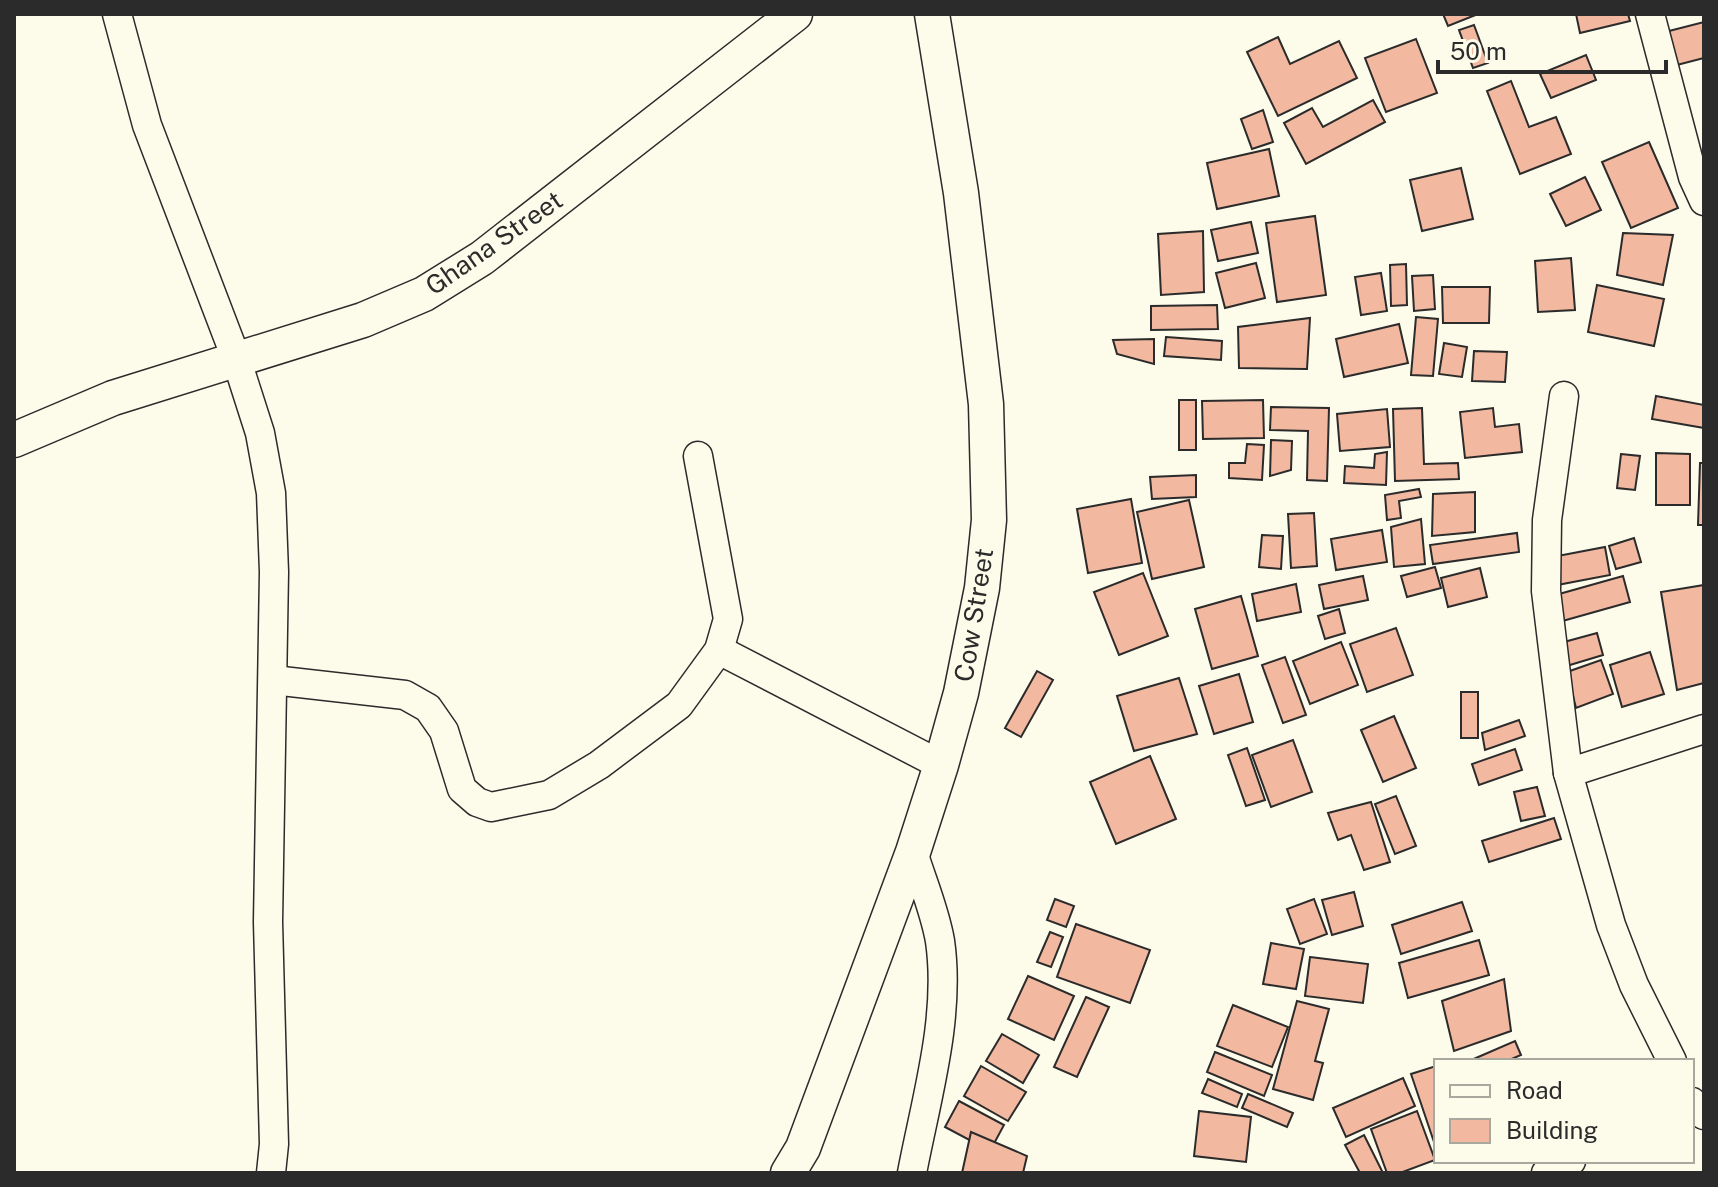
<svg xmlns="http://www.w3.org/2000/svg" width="1718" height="1187" font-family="'Public Sans',sans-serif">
	<rect width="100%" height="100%" fill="#fdfbea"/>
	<g fill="#f2b8a0" stroke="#2b2b2b" stroke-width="2">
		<path d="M1443,14H1478L1448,26Z"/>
		<path d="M1576,14H1628L1630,21L1580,33Z"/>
		<path d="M1704,22V58L1673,66L1665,32Z"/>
		<path d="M1474,25L1488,63L1473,68L1459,30Z"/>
		<path d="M1278,37L1290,64L1339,41L1357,78L1278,116L1247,52Z"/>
		<path d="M1416,39L1437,93L1386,112L1365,58Z"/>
		<path d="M1586,55L1596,80L1551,98L1540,74Z"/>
		<path d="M1511,81L1529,127L1556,117L1571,154L1520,174L1487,91Z"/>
		<path d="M1373,100L1385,122L1306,164L1284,123L1312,108L1323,127Z"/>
		<path d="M1263,110L1273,142L1252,149L1241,119Z"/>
		<path d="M1649,142L1678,208L1631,228L1602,162Z"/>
		<path d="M1269,149L1279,196L1217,209L1207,163Z"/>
		<path d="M1461,168L1473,219L1422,231L1410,180Z"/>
		<path d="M1585,177L1601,210L1566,226L1550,194Z"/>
		<path d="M1315,216L1326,295L1277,302L1266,223Z"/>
		<path d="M1251,222L1258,253L1218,261L1211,230Z"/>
		<path d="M1203,231L1204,292L1161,295L1158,234Z"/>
		<path d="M1623,233L1673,235L1663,285L1617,275Z"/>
		<path d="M1571,258L1575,310L1538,312L1535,261Z"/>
		<path d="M1256,263L1265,298L1225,308L1216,273Z"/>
		<path d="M1406,264L1407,305L1391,306L1390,265Z"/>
		<path d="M1381,273L1387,311L1361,315L1355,277Z"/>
		<path d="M1433,275L1435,309L1414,311L1412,276Z"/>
		<path d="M1597,285L1664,299L1654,346L1588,332Z"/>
		<path d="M1442,287H1490L1489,323H1443Z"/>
		<path d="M1217,305L1218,329L1151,330V306Z"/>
		<path d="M1416,317L1438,319L1433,376L1411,375Z"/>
		<path d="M1310,318L1307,369L1239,368L1238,327Z"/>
		<path d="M1399,324L1408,363L1344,377L1336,339Z"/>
		<path d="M1166,337L1222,341L1221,360L1164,356Z"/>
		<path d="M1154,339V364L1117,354L1113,340Z"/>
		<path d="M1444,343L1467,347L1462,377L1439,374Z"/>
		<path d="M1474,351L1507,352L1505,382L1472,381Z"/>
		<path d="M1656,396L1704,405V428L1652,419Z"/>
		<rect x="1179" y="400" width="17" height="50"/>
		<path d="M1263,400L1264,438L1203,439L1202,401Z"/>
		<path d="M1271,407L1329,408L1327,481L1307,480L1308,431L1270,430Z"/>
		<path d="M1422,408L1424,464L1458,463L1459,479L1395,481L1393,409Z"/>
		<path d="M1493,408L1495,427L1519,424L1522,452L1465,458L1460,412Z"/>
		<path d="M1387,409L1390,447L1340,451L1337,414Z"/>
		<path d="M1271,440L1292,441L1291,470L1270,476Z"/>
		<path d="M1247,444L1264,445L1262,480L1229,478V463H1245Z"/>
		<path d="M1387,452L1386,485L1344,483L1345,466L1374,468L1375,454Z"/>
		<path d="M1656,453L1690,454V505H1656Z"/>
		<path d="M1621,454L1640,456L1635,490L1617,488Z"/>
		<path d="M1700,463H1704V525H1698Z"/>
		<path d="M1196,475V497L1152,499L1150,477Z"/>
		<path d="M1419,489L1421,497L1399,501L1401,518L1387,520L1385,495Z"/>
		<path d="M1475,492V532L1432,536L1433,494Z"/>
		<path d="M1131,499L1142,563L1088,573L1077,509Z"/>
		<path d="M1189,500L1204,567L1152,579L1137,512Z"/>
		<path d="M1314,513L1317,566L1291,568L1288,514Z"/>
		<path d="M1421,519L1425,564L1394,567L1391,527Z"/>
		<path d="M1382,530L1387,562L1336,570L1331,539Z"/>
		<path d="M1517,533L1519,552L1433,564L1430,545Z"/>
		<path d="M1262,535L1283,536L1281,569L1259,567Z"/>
		<path d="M1634,538L1641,562L1616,569L1609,546Z"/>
		<path d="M1605,547L1610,575L1552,586L1547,558Z"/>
		<path d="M1435,567L1441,588L1407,597L1401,576Z"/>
		<path d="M1480,568L1487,597L1448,607L1441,578Z"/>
		<path d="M1143,573L1168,636L1119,655L1094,592Z"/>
		<path d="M1363,576L1368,600L1324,609L1319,585Z"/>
		<path d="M1623,576L1630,602L1559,622L1552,596Z"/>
		<path d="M1296,584L1301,612L1257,621L1252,594Z"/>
		<path d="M1704,585V683L1677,690L1661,592Z"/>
		<path d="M1241,596L1258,656L1212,669L1195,609Z"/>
		<path d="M1339,609L1345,633L1325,639L1318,616Z"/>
		<path d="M1396,628L1413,675L1367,692L1350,644Z"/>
		<path d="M1597,633L1603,655L1560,668L1553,645Z"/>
		<path d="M1341,642L1358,685L1310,704L1293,661Z"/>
		<path d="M1650,652L1664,694L1622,707L1610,665Z"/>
		<path d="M1285,657L1306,715L1283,723L1262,665Z"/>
		<path d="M1601,660L1613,694L1576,708L1567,672Z"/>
		<path d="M1037,671L1053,680L1021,737L1005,728Z"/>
		<path d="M1239,674L1253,722L1214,734L1199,686Z"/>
		<path d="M1179,678L1197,734L1134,751L1117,696Z"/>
		<rect x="1461" y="692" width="17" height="46"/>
		<path d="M1394,716L1416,768L1383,782L1361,730Z"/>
		<path d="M1519,720L1525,736L1485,750L1482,733Z"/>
		<path d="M1293,740L1312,792L1271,807L1252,755Z"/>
		<path d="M1247,748L1265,800L1246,806L1228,755Z"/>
		<path d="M1515,749L1522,770L1479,785L1472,764Z"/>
		<path d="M1150,756L1176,819L1116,844L1090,782Z"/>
		<path d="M1537,787L1545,816L1521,821L1514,792Z"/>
		<path d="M1396,796L1416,846L1395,854L1375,804Z"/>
		<path d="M1371,802L1390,862L1364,870L1351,835L1338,840L1328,813Z"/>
		<path d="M1554,818L1561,839L1489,862L1482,841Z"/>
		<path d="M1354,892L1363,926L1332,935L1322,900Z"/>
		<path d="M1055,899L1074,906L1066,927L1047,920Z"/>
		<path d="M1314,899L1327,934L1300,944L1287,909Z"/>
		<path d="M1462,902L1472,931L1401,954L1392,925Z"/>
		<path d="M1076,924L1150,950L1130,1003L1057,977Z"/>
		<path d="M1050,932L1063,937L1051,967L1037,962Z"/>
		<path d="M1479,940L1489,975L1408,998L1399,963Z"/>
		<path d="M1271,943L1304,949L1296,989L1263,984Z"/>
		<path d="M1310,957L1368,964L1363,1003L1305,996Z"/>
		<path d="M1028,976L1074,996L1054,1040L1008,1019Z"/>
		<path d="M1504,979L1511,1031L1454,1051L1442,1001Z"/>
		<path d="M1086,997L1109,1007L1077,1077L1054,1067Z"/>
		<path d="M1297,1001L1329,1009L1315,1061L1323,1063L1313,1100L1273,1089Z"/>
		<path d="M1233,1005L1288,1027L1272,1067L1217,1046Z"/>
		<path d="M1002,1034L1039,1055L1023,1083L986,1061Z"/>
		<path d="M1515,1041L1521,1055L1507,1061H1469Z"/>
		<path d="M1215,1052L1272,1075L1264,1096L1207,1072Z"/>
		<path d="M981,1066L1026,1092L1008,1121L964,1096Z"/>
		<path d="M1436,1066V1148L1411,1074Z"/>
		<path d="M1403,1078L1415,1106L1346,1137L1333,1108Z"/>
		<path d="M1208,1079L1242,1094L1237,1107L1202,1093Z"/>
		<path d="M1248,1094L1293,1113L1287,1127L1242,1108Z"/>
		<path d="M959,1101L1004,1125L990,1151L945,1127Z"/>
		<path d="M1199,1111L1251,1117L1246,1162L1194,1156Z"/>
		<path d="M1417,1111L1435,1160L1400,1173H1387L1371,1129Z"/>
		<path d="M971,1132L1027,1156L1023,1173H962Z"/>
		<path d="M1364,1135L1383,1173H1360L1345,1145Z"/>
	</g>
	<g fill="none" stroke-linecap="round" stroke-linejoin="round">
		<g stroke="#2b2b2b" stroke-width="31">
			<g id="minor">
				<path d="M117,14L147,125L236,358L260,433L271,493L274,572L268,922L274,1144L271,1173"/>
				<path d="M1650,14L1693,177L1704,201"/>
				<path d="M1564,396L1547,520L1546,591L1568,773L1611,925L1634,985L1672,1061"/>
				<path d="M719,650L941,765"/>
				<path d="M273,680L405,695L428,708L444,731L462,789L477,802L491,807L549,795L599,765L679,705L719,650L728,619L698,456"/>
				<path d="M1568,773L1704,729"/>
				<path d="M1692,1102L1704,1115"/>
				<path d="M912,1173C926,1099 951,1017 940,941C935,911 922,881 913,852"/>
				<path d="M1546,1173L1571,1161"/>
			</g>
		</g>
		<g stroke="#2b2b2b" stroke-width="37">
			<g id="tertiary">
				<path d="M14,440L113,398L363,320L424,294L482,258L795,14"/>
				<path d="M788,1173L803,1148L913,852L941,765L961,693L982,588L989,520L986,404L961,193L932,14"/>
			</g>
		</g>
		<use href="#minor" stroke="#fdfbea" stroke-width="28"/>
		<use href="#tertiary" stroke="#fdfbea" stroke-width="34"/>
	</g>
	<g text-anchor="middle" stroke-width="6" stroke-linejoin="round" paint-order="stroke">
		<g font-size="26" fill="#2b2b2b" stroke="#fdfbea">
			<text transform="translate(494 243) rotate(-35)" y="9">Ghana Street</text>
			<text transform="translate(974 615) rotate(-81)" y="9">Cow Street</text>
		</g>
	</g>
	<rect width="1718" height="1187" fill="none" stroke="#2b2b2b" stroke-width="32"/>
	<rect x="1434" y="1059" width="260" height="104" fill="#fdfbea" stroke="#a9a89e" stroke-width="2"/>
	<rect x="1450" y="1085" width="40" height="12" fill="#fdfbea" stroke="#a9a89e" stroke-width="2"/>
	<text x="1506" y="1099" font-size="24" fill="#2b2b2b">Road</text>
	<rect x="1450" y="1119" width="40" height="24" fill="#f2b8a0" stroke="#a9a89e" stroke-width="2"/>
	<text x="1506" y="1139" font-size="24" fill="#2b2b2b">Building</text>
	<path d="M1438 60v12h228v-12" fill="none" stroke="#2b2b2b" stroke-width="4"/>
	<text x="1450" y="60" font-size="24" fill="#2b2b2b" stroke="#fdfbea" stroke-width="6" paint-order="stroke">50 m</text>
</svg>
